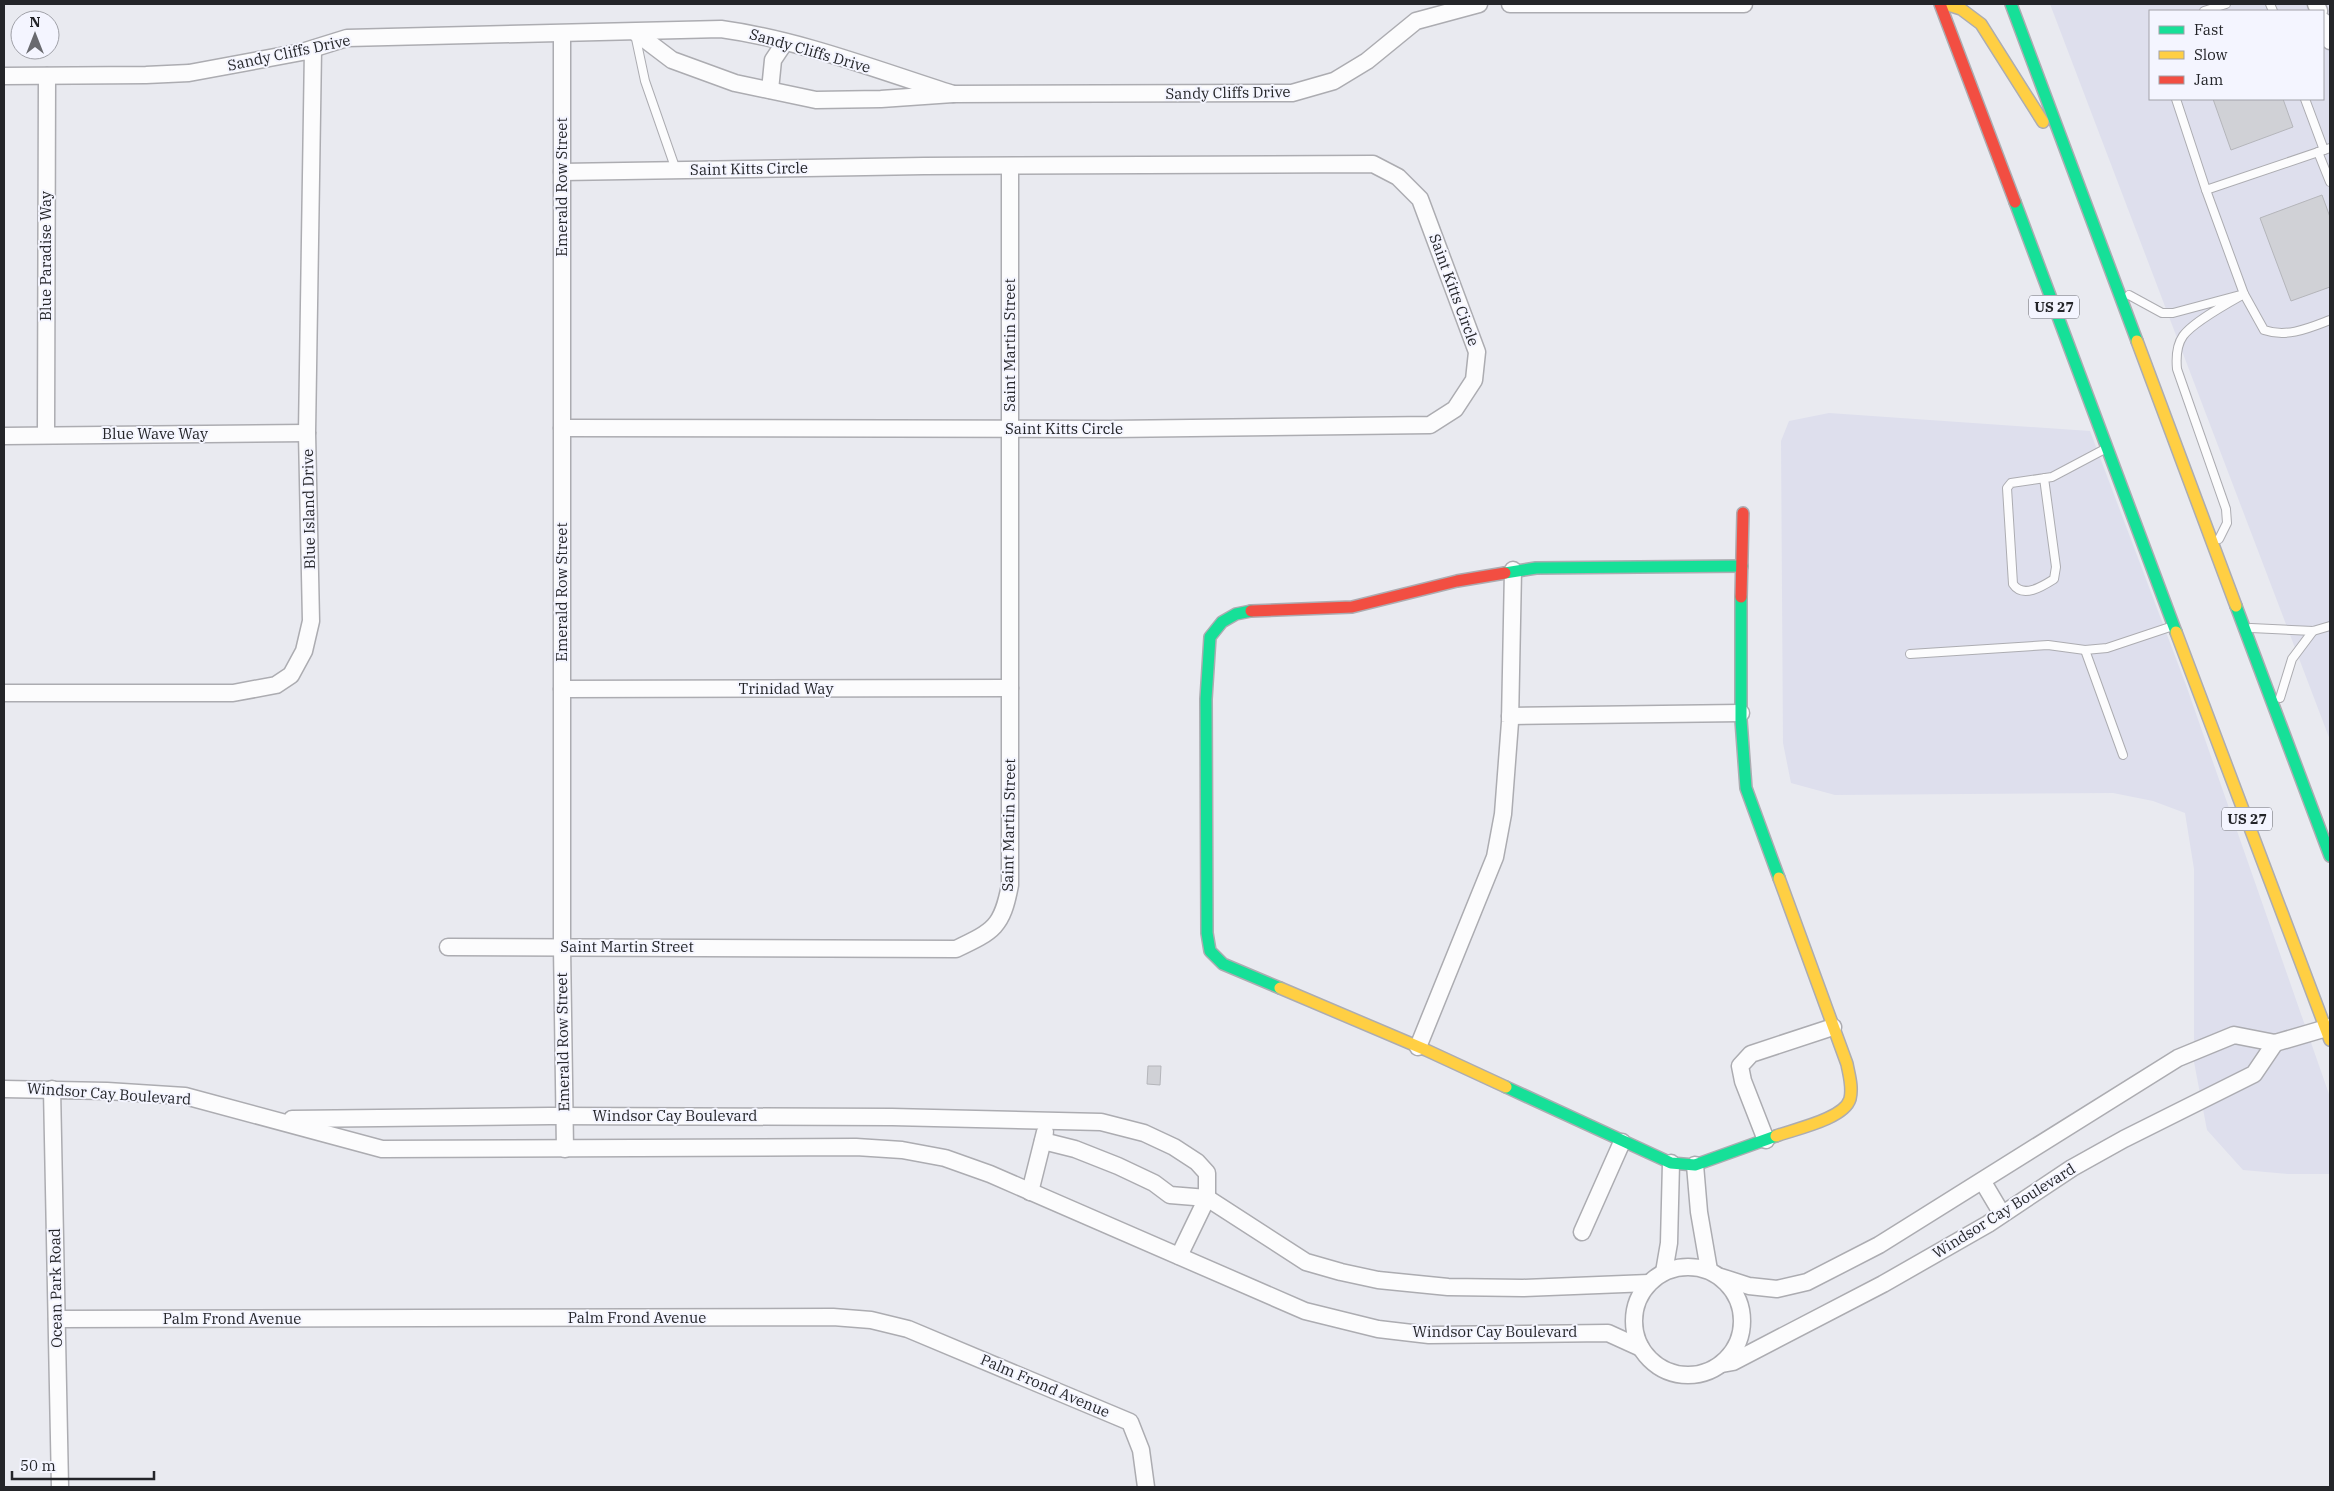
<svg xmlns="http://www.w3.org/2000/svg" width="2334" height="1491" font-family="'IBM Plex Serif',serif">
	<rect width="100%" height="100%" fill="#e9eaf0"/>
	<g fill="#dedfed" fill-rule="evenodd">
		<path d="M2050,4H2330V740ZM2150,11H2323V99H2150Z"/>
		<path d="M1829,413L2090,431L2186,685L2330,1097V1174H2288L2243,1170L2207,1130L2194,1062V869L2185,813L2153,801L2113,793L1835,795L1791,783L1783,743L1781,441L1789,421Z"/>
	</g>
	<g fill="#d0d1d6" stroke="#b4b5ba">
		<path d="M2213,99H2283L2293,127L2231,150Z"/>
		<path d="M2322,195L2330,217V287L2291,301L2260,218Z"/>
		<path d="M1148,1066H1161L1160,1085L1147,1084Z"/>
	</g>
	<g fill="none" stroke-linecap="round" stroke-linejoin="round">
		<g stroke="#acacb1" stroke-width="10">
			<g id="lane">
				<path d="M2270,4L2273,11"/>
				<path d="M2204,11L2226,4"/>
				<path d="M635,34L645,81L676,170"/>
				<path d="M2176,99L2206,190L2330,148"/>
				<path d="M2305,99L2324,150"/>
				<path d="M2318,152L2330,182"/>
				<path d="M2206,190L2244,294L2264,330C2287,338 2309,328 2330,320"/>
				<path d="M2129,295L2162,313H2173L2244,294C2228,303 2193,322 2183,336C2176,346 2176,358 2177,369L2226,509L2227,523L2219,539"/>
				<path d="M2044,478L2056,567L2054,579C2043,586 2023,599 2013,584L2007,488L2011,483L2052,477L2103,450"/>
				<path d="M2251,628L2313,631L2330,626"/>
				<path d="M2085,650L2123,755"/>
				<path d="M1910,654L2048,645L2085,650L2107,648L2170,627"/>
				<path d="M2280,698L2292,659L2313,631"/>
			</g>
		</g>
		<g stroke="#acacb1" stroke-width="19">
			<g id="street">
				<path d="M1510,4H1744"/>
				<path d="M2316,4L2319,11"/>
				<path d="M2323,21L2330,41"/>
				<path d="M635,32L672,60L735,83L816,100L881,99L953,94L1292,93L1334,81L1367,61L1416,21L1479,4"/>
				<path d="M562,34V947L565,1149"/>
				<path d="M4,76L146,75L189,73L302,52L347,38L721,29C801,40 877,70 953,94"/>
				<path d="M770,90L773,60L785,42"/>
				<path d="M562,172L924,166L1373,164L1398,177L1420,199L1477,352L1474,380L1455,409L1430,425L1111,429L562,428"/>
				<path d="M46,435L47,76"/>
				<path d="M4,436L307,433"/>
				<path d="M562,689L1010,688"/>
				<path d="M4,693H233L276,685L291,675L304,651L311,621L307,433L313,49"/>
				<path d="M1510,716L1741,713"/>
				<path d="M448,947L956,949C994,931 1002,927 1010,885V166"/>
				<path d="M1418,1047L1495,857L1503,814L1510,722L1513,570"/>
				<path d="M4,1089L107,1091L185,1096L382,1149L856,1147L902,1150L945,1158L990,1174L1305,1311L1378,1329L1429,1335L1608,1333L1641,1348"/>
				<path d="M52,1089L60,1487"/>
				<path d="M292,1119L550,1116L892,1117L1101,1122L1144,1133L1174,1147L1197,1162L1207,1173V1198L1179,1256"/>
				<path d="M1766,1140L1743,1081L1740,1066L1751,1054L1833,1027"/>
				<path d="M1043,1141L1075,1149L1118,1166L1154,1183L1170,1195L1207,1198L1306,1262L1341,1272L1378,1280L1448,1287L1523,1288L1649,1283"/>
				<path d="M1695,1165L1699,1212L1709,1270"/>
				<path d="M1983,1182L2002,1214"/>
				<path d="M1030,1192L1045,1132"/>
				<path d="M1582,1232L1622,1142"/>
				<circle cx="1688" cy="1321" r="54"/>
				<path d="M1664,1272L1669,1243L1671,1163"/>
				<path d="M1721,1277L1749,1286L1777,1289L1807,1282L1879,1245L2178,1058L2234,1035L2275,1043L2330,1027"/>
				<path d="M57,1319L833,1317L871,1320L908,1329L1130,1422L1141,1450L1146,1487"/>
				<path d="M1722,1364L1733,1362L1883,1284L1988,1224L2072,1168L2124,1139L2254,1074L2275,1043"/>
			</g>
		</g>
		<g stroke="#acacb1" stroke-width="14">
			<g id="fast">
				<path d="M2011,4L2137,341"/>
				<path d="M2015,202L2176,632"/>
				<path d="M1505,573L1536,568L1742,566"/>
				<path d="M1741,597V720L1746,788L1779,878"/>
				<path d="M2236,606L2330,856"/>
				<path d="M1251,611L1236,614L1222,622L1210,637L1206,699L1207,933L1210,951L1223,964L1280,988"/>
				<path d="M1506,1087L1671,1163L1695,1165L1776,1136"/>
			</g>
		</g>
		<g stroke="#acacb1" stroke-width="14">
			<g id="slow">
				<path d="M1945,4L1961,9L1981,24L2043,122"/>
				<path d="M2137,341L2236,606"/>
				<path d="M2176,632L2330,1040"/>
				<path d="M1280,988L1426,1050L1506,1087"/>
				<path d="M1776,1136C1795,1129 1844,1119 1850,1099C1853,1087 1849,1075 1847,1064L1779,878"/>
			</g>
		</g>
		<g stroke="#acacb1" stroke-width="14">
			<g id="jam">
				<path d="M1940,4L2015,202"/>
				<path d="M1741,597L1743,513"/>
				<path d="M1251,611L1352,607L1457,581L1505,573"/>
			</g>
		</g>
		<use href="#lane" stroke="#fcfcfd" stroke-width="8"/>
		<use href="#street" stroke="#fcfcfd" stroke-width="16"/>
		<use href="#fast" stroke="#16e098" stroke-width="11"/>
		<use href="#slow" stroke="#ffcf43" stroke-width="11"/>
		<use href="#jam" stroke="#f24e42" stroke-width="11"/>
	</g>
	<g text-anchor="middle" stroke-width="4" stroke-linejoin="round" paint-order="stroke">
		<g fill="#f4f5ff" stroke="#626369" stroke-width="1">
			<rect x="2029" y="295.5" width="50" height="23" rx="4"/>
			<rect x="2222" y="807.5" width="50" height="23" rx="4"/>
		</g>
		<g font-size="14" font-weight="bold" fill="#242529">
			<text x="2054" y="312">US 27</text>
			<text x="2247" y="824">US 27</text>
		</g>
		<g font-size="15" fill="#242529" stroke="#f4f5ff">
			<text transform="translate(810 51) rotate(16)" y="5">Sandy Cliffs Drive</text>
			<text transform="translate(289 53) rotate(-12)" y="5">Sandy Cliffs Drive</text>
			<text transform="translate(1228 93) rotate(-1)" y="5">Sandy Cliffs Drive</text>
			<text transform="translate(749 169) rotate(-1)" y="5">Saint Kitts Circle</text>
			<text transform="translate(562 187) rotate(-90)" y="5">Emerald Row Street</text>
			<text transform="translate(46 256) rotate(-90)" y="5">Blue Paradise Way</text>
			<text transform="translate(1454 290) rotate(70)" y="5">Saint Kitts Circle</text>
			<text transform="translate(1010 345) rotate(-90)" y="5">Saint Martin Street</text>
			<text x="1064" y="434">Saint Kitts Circle</text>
			<text x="155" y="439">Blue Wave Way</text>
			<text transform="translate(309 509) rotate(-91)" y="5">Blue Island Drive</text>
			<text transform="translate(562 592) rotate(-90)" y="5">Emerald Row Street</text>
			<text x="786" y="694">Trinidad Way</text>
			<text transform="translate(1009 825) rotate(-89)" y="5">Saint Martin Street</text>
			<text x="627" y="952">Saint Martin Street</text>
			<text transform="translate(563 1042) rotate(-91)" y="5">Emerald Row Street</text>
			<text transform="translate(109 1094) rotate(4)" y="5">Windsor Cay Boulevard</text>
			<text x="675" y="1121">Windsor Cay Boulevard</text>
			<text transform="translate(2004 1211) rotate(-32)" y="5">Windsor Cay Boulevard</text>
			<text transform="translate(56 1288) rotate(-91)" y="5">Ocean Park Road</text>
			<text x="637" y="1323">Palm Frond Avenue</text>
			<text x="232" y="1324">Palm Frond Avenue</text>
			<text x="1495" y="1337">Windsor Cay Boulevard</text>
			<text transform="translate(1045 1386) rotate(23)" y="5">Palm Frond Avenue</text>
		</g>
	</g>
	<rect width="2334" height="1491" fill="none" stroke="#242529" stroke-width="10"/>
	<rect x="2149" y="10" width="175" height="90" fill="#f4f5ff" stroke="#a1a2a9"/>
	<rect x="2159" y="26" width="25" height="8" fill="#16e098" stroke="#a1a2a9"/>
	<text x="2194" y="35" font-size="15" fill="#242529">Fast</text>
	<rect x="2159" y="51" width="25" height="8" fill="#ffcf43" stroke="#a1a2a9"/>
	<text x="2194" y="60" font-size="15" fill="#242529">Slow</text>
	<rect x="2159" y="76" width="25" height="8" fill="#f24e42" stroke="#a1a2a9"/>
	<text x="2194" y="85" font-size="15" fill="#242529">Jam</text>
	<g transform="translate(35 35)"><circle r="24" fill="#f4f5ff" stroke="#a1a2a9"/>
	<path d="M0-4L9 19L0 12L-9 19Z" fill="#696a6f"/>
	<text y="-8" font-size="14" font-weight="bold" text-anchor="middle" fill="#242529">N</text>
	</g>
	<path d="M12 1471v8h142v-8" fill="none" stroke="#242529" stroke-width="2.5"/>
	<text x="20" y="1471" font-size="15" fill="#242529" stroke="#f4f5ff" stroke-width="4" paint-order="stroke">50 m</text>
</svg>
